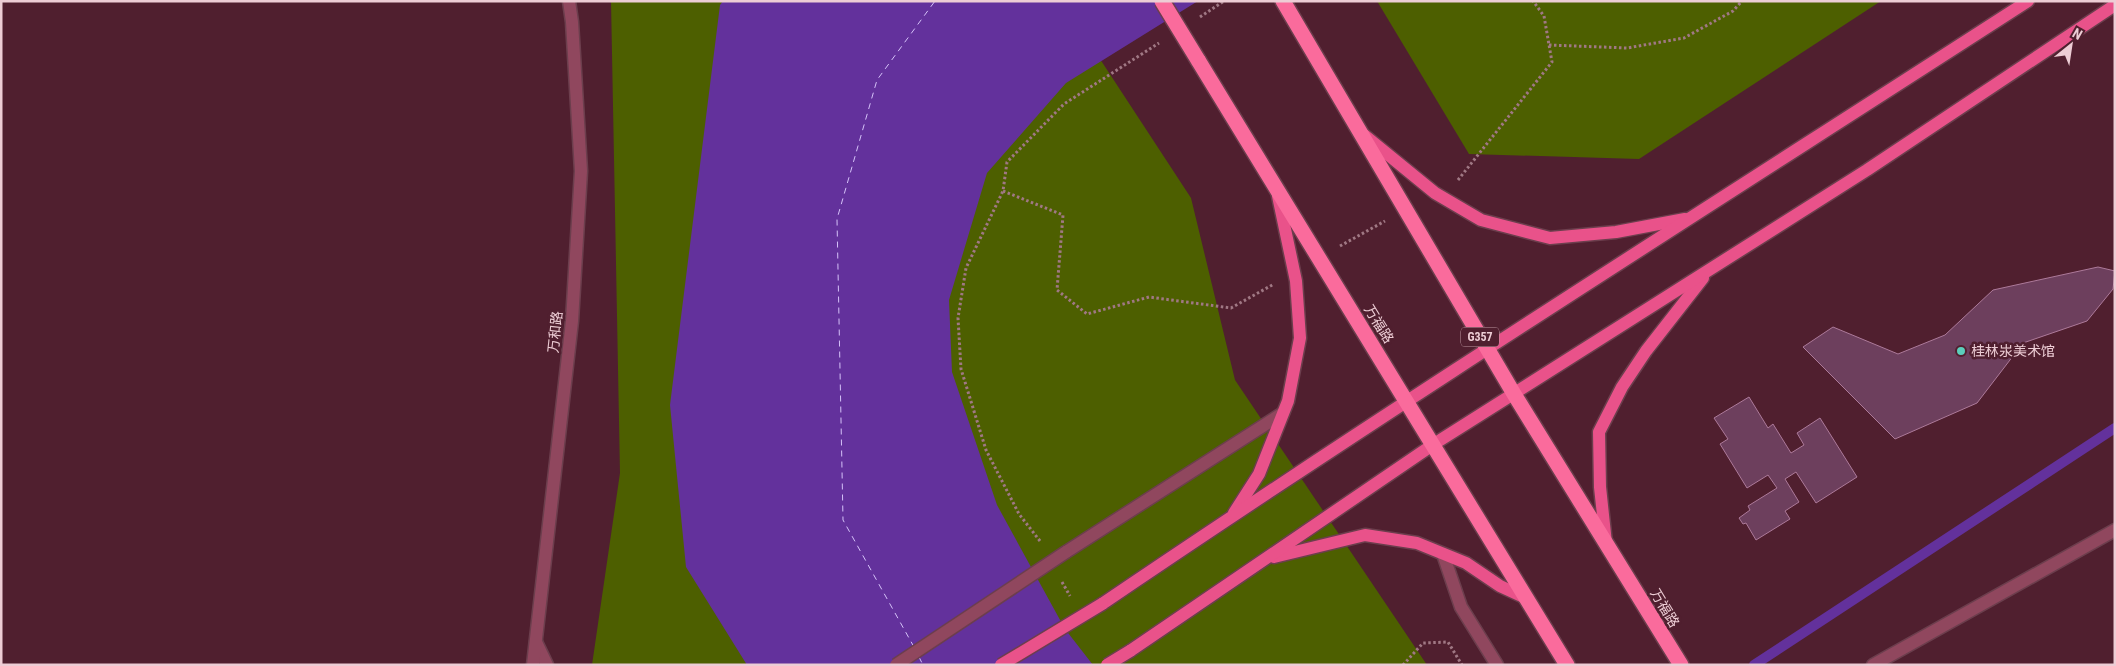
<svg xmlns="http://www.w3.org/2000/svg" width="2116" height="666" font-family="'Roboto Condensed','Noto Sans SC',sans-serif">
	<rect width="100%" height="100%" fill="#501f2f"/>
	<g fill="#4d5f00">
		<path d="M611,1H1062L1191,198L1235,380L1427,665H592L620,473Z"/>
		<path d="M1377,1H1881L1639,159L1469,154Z"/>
	</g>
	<path fill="#63319c" d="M723,1H1198L1066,83L987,173L949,300L952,372L997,505L1065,629L1093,665H747L686,567L670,405L720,5Z"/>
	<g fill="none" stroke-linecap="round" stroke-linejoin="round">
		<path stroke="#63319c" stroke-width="10" d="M1754,665L2115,428"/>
		<g stroke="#d5c2f9" stroke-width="1" stroke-dasharray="6 5" stroke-linecap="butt">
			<path d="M914,647L843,520L837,219L877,80L935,1"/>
			<path d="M919,657L923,665"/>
		</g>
	</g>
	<g fill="#6d3f5d" stroke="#ad7a9a">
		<path d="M2098,267L2115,271L2113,289L2087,321L2023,343L1977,403L1895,439L1803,347L1833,327L1898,354L1945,335L1993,290Z"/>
		<path d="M1749,397L1768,428L1773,424L1791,453L1804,445L1797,433L1820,418L1857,477L1816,503L1796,472L1785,479L1799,502L1785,511L1790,519L1756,540L1746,523L1743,524L1739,518L1750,510L1748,506L1777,488L1768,475L1747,488L1720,444L1728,439L1714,418Z"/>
	</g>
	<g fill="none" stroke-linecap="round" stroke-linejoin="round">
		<g stroke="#6c3e4d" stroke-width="15">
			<g id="minor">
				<path d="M1066,552L1283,413"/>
				<path d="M1443,554L1461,607L1497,665"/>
				<path d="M536,642L547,665"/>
				<path d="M533,665L572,321L581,171L572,22L569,1"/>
				<path d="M1873,665L2115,530"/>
			</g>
		</g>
		<g stroke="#6c3e4d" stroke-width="15">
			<g id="major">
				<path d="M1364,135L1435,193L1481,220L1550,238L1616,232L1685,219"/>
				<path d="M1234,513L1259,474L1288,401L1300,338L1296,281L1278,196"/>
				<path d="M1606,543L1600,487L1599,432L1622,387L1646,351L1703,278"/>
				<path d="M1274,557L1365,535L1417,543L1466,563L1500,586L1526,598"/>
				<path d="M1102,604C1407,397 1718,201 2028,1"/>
				<path d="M1130,651L1434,444L1867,170L2115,5"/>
			</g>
		</g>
		<g stroke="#6c3e4d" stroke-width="18">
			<g id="highway">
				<path d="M1283,1L1514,394L1681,665"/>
				<path d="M1198,60L1567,665"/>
			</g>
		</g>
		<g stroke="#a07884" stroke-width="3" stroke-dasharray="2.5 2.5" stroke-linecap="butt">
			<path d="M1200,17L1224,1"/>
			<path d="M1549,45L1627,48L1684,38L1733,11L1742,1"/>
			<path d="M1458,180L1552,62L1544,16L1533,1"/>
			<path d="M1003,191L1063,215L1057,290L1087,314L1149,297L1231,308L1274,284"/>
			<path d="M1340,246L1385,221"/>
			<path d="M1040,541L1019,514L986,450L961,369L958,318L966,268L1003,191L1007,162L1064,104L1159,43"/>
			<path d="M1062,582L1070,596"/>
			<path d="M1403,665L1423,643L1448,642L1462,665"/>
		</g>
		<use href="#minor" stroke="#90475e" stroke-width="12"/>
		<use href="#major" stroke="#e9528a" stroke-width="12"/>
		<use href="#highway" stroke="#fa6b9c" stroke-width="15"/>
		<g stroke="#6c3e4d" stroke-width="15" stroke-linecap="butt">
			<path id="minor-bridge" d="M896,665L1066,552"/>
		</g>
		<g stroke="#6c3e4d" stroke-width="15" stroke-linecap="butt">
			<g id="major-bridge">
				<path d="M1001,665L1102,604"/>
				<path d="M1107,665L1130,651"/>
			</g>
		</g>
		<g stroke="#6c3e4d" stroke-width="18" stroke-linecap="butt">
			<path id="highway-bridge" d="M1162,1L1198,60"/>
		</g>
		<use href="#minor-bridge" stroke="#90475e" stroke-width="12"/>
		<use href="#major-bridge" stroke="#e9528a" stroke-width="12"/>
		<use href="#highway-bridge" stroke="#fa6b9c" stroke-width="15"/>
	</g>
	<circle fill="#5bcebb" stroke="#501f2f" stroke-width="2" cx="1961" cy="351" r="5"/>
	<g text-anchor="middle" stroke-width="5" stroke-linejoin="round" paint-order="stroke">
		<rect fill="#501f2f" stroke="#be99a3" stroke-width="1" x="1461" y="327.5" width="38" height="19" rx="4"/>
		<g font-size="12" font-weight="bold" fill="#edcdd5">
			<text x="1480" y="341">G357</text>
		</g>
		<g font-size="14" fill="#edcdd5" stroke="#501f2f">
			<text transform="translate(1379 324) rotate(58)" y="5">万福路</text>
			<text transform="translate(555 332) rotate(-84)" y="5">万和路</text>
			<text transform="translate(1665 608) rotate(59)" y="5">万福路</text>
		</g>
		<g font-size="14" fill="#edcdd5" stroke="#501f2f" text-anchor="start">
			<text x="1971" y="356">桂林汖美术馆</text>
		</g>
	</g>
	<rect width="2116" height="666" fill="none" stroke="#edcdd5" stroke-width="5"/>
	<g transform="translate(2071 45) rotate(30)" stroke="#501f2f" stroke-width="4" paint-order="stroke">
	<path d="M0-4L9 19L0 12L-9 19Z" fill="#edcdd5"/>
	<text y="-8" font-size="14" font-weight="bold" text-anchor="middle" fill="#edcdd5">N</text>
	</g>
</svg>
